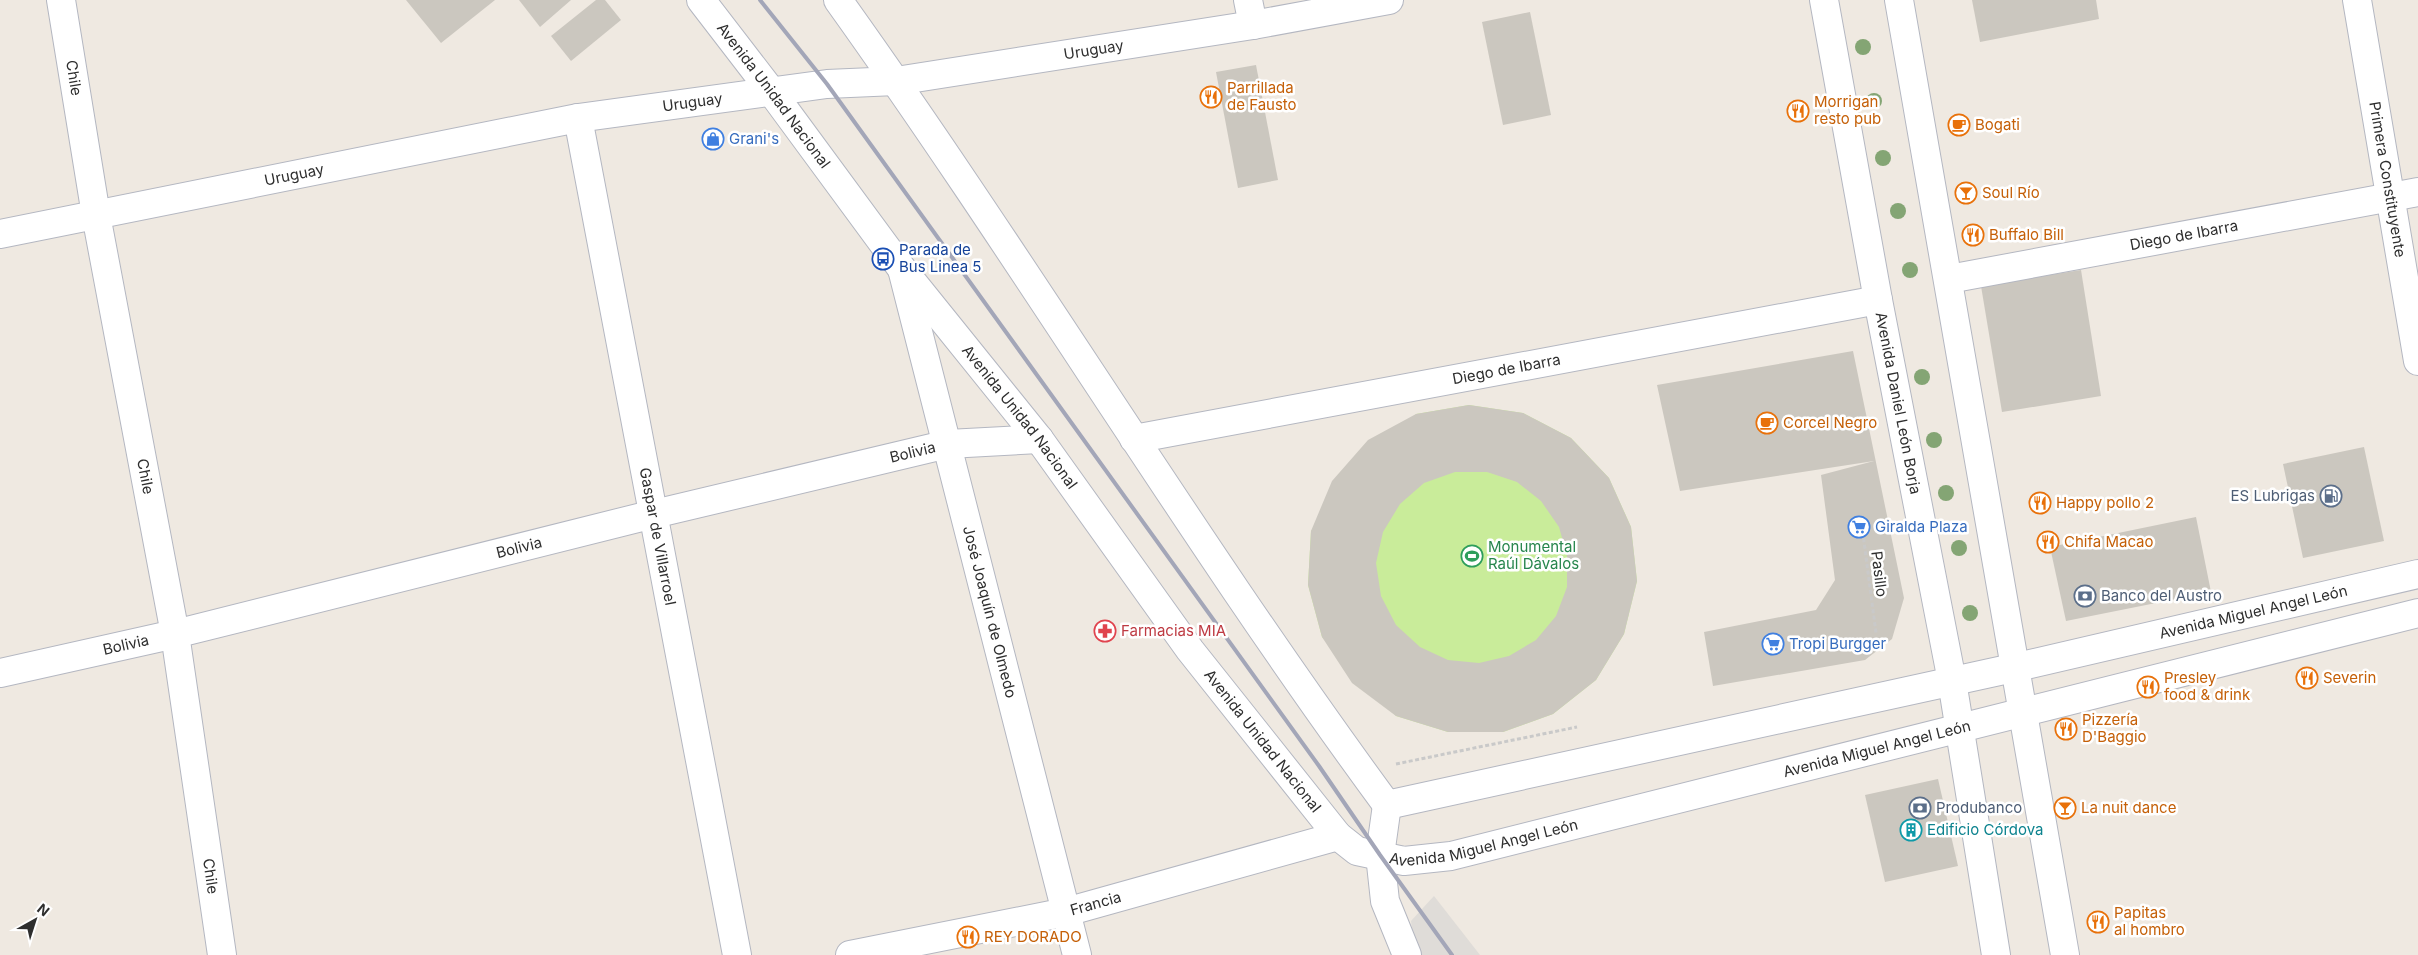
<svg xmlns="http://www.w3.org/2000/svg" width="2418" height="955" font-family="Inter,sans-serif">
	<rect width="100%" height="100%" fill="#efe9e1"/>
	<path fill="#c9ec9a" d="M1469,405L1523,413L1571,438L1609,478L1631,527L1637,581L1624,634L1596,680L1553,714L1503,732H1448L1396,716L1322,637L1308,585L1311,531L1416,414Z"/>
	<path fill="#dfdcd8" d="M1434,896L1480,955H1415L1411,921Z"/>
	<g fill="#cbc7bf" fill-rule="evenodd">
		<path d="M406,0H495L441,43Z"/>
		<path d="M519,0H571L540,27Z"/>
		<path d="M596,0H605L621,20L571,61L551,36Z"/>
		<path d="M1972,0H2096L2099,19L1980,42Z"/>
		<path d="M1530,12L1551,115L1503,125L1482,22Z"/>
		<path d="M1256,65L1278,180L1238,188L1216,72Z"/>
		<path d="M2081,270L2101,396L2002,412L1981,286Z"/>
		<path d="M1853,351L1904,598L1892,639L1865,660L1713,686L1704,632L1816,610L1835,580L1821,475L1874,461L1680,491L1657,385Z"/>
		<path d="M1469,405L1523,413L1571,438L1609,478L1631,527L1637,581L1624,634L1596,680L1553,714L1503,732H1448L1396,716L1352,683L1322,637L1308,585L1311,531L1332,481L1368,440L1416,414ZM1455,472H1487L1517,482L1541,501L1559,527L1567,556V587L1556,616L1536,640L1509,656L1479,663L1448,660L1420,647L1396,625L1381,596L1376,563L1383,532L1400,504L1424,483Z"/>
		<path d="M2364,447L2384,541L2303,558L2283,464Z"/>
		<path d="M2196,517L2211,592L2066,621L2050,547Z"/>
		<path d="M1938,779L1958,866L1885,882L1865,795Z"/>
	</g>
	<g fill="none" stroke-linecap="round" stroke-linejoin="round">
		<g stroke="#b4b7c1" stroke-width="30">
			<g id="minor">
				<path id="s1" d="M61,0L96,215L175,634L222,955"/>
				<path d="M1248,0L1253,25"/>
				<path id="s2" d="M578,118L737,955"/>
				<path id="s3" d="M0,234L578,118L827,84L896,81L1253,25L1389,0"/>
				<path id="s4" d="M902,269L1077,955"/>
				<path id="s5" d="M1949,279L2418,192"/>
				<path id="s6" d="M1134,439L1878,300"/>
				<path id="s7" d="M0,673L175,634L654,514L948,444L1039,439"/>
				<path d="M1387,805L1380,855L1385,901L1407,955"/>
				<path id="s8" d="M850,955L1066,912L1338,836"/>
			</g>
		</g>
		<g stroke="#b4b7c1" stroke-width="30">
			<g id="tertiary">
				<path id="s9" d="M701,0L771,91L902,269L1039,439L1190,650L1338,836L1357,851L1404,861L1451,856L2418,613"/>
				<path id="s10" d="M838,0C1027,264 1194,543 1387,805L2013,668L2418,574"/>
				<path id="s11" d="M2357,0L2418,361"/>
			</g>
		</g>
		<g stroke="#b4b7c1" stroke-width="30">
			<g id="secondary">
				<path id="s12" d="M1824,0L1878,300L1952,681L1996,955"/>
				<path d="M1899,0C1956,318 2008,637 2065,955"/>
			</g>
		</g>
		<g stroke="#c9c9c9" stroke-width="3" stroke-dasharray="4 2.5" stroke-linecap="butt">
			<path d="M1861,519L1876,633"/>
			<path d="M1396,764L1577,727"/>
		</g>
		<use href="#minor" stroke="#fff" stroke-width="28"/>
		<use href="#tertiary" stroke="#fff" stroke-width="28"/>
		<use href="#secondary" stroke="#fff" stroke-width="28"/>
		<path stroke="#a3a6b8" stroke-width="4" d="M760,0L827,84L1319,766L1380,855L1452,955"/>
	</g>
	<g fill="#84a574">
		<circle cx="1863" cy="47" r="8"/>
		<circle cx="1874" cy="101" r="8"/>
		<circle cx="1883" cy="158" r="8"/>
		<circle cx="1898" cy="211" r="8"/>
		<circle cx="1910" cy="270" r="8"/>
		<circle cx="1922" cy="377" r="8"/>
		<circle cx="1934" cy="440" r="8"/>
		<circle cx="1946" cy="493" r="8"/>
		<circle cx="1959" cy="548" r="8"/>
		<circle cx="1970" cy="613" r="8"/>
	</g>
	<defs>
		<g id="restaurant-ring" transform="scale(1.125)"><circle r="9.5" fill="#fff" stroke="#e8710a" stroke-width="1.5"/><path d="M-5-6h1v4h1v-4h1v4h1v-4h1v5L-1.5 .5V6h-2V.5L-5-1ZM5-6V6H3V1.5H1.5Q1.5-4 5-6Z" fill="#e8710a"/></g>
		<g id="cafe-ring" transform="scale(1.125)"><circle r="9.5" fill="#fff" stroke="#e8710a" stroke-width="1.5"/><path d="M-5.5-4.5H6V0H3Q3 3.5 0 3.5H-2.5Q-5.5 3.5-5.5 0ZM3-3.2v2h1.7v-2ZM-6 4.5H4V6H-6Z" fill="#e8710a"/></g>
		<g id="shop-ring" transform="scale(1.125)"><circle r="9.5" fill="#fff" stroke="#3f7fe0" stroke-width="1.5"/><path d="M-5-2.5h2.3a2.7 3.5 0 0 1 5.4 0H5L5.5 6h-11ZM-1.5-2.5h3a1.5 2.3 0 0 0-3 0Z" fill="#3f7fe0"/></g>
		<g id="bar-ring" transform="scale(1.125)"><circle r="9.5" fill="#fff" stroke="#e8710a" stroke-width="1.5"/><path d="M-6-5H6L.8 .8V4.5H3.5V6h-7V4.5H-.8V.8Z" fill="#e8710a"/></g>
		<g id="bus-ring" transform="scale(1.125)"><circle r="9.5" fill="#fff" stroke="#1a4fb4" stroke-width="1.5"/><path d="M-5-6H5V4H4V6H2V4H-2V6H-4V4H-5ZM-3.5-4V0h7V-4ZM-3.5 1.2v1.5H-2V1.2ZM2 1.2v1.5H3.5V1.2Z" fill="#1a4fb4"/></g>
		<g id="fuel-ring" transform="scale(1.125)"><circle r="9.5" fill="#fff" stroke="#5c6f8a" stroke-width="1.5"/><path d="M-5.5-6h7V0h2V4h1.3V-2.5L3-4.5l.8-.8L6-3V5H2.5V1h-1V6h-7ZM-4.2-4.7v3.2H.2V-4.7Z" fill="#5c6f8a"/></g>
		<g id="supermarket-ring" transform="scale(1.125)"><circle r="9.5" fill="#fff" stroke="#3f7fe0" stroke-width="1.5"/><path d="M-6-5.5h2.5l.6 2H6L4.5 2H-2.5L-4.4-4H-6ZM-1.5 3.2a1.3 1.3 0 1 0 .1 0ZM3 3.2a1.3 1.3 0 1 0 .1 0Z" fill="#3f7fe0"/></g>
		<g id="stadium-ring" transform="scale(1.125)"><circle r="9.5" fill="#fff" stroke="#2e9e5b" stroke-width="1.5"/><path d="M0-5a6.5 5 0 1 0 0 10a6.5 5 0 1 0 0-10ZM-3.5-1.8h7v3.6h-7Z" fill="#2e9e5b"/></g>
		<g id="bank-ring" transform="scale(1.125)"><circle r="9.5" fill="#fff" stroke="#5c6f8a" stroke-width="1.5"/><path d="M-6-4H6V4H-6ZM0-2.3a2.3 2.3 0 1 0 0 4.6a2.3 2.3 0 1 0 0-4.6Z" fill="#5c6f8a"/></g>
		<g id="pharmacy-ring" transform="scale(1.125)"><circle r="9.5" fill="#fff" stroke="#e0444e" stroke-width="1.5"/><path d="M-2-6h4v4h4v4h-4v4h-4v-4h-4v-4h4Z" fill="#e0444e"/></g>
		<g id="building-ring" transform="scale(1.125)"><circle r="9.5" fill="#fff" stroke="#0f9aa8" stroke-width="1.5"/><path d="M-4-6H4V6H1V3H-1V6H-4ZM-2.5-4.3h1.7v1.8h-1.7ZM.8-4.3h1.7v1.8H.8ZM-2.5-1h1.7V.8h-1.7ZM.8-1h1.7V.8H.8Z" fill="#0f9aa8"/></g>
	</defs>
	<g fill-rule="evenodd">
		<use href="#restaurant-ring" x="1211" y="97"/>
		<use href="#restaurant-ring" x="1798" y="111"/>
		<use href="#cafe-ring" x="1959" y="125"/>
		<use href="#shop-ring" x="713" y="139"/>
		<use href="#bar-ring" x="1966" y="193"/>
		<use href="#restaurant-ring" x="1973" y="235"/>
		<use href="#bus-ring" x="883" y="259"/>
		<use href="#cafe-ring" x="1767" y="423"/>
		<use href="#fuel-ring" x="2331" y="496"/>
		<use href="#restaurant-ring" x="2040" y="503"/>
		<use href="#supermarket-ring" x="1859" y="527"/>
		<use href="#restaurant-ring" x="2048" y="542"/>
		<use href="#stadium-ring" x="1472" y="556"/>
		<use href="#bank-ring" x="2085" y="596"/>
		<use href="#pharmacy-ring" x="1105" y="631"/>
		<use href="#supermarket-ring" x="1773" y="644"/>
		<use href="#restaurant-ring" x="2307" y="678"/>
		<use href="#restaurant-ring" x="2148" y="687"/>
		<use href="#restaurant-ring" x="2066" y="729"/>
		<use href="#bank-ring" x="1920" y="808"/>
		<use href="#bar-ring" x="2065" y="808"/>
		<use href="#building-ring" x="1911" y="830"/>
		<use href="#restaurant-ring" x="2098" y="922"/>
		<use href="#restaurant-ring" x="968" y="937"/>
	</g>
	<g text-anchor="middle" stroke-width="5" stroke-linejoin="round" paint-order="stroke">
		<g font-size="15" fill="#2e2e2e" stroke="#fff">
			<text dy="5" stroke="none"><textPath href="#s3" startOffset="1110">Uruguay</textPath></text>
			<text dy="5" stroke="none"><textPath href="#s1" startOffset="79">Chile</textPath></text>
			<text dy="5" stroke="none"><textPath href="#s9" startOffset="120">Avenida Unidad Nacional</textPath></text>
			<text dy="5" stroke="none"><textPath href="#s3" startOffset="705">Uruguay</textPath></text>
			<text dy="5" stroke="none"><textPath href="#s3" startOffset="300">Uruguay</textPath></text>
			<text dy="5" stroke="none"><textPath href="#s11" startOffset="182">Primera Constituyente</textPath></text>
			<text dy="5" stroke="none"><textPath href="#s5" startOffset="239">Diego de Ibarra</textPath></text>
			<text dy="5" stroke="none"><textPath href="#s6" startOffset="379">Diego de Ibarra</textPath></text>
			<text dy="5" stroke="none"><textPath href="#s12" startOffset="410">Avenida Daniel León Borja</textPath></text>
			<text dy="5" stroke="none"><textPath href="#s9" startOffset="525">Avenida Unidad Nacional</textPath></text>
			<text dy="5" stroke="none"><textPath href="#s7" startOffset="939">Bolivia</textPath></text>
			<text dy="5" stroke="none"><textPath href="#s1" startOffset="484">Chile</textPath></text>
			<text dy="5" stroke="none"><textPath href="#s2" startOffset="426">Gaspar de Villarroel</textPath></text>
			<text dy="5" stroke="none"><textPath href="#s7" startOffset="534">Bolivia</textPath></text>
			<text transform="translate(1879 574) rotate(83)" y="5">Pasillo</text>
			<text dy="5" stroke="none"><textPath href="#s4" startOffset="354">José Joaquín de Olmedo</textPath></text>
			<text dy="5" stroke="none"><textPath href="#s10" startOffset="1862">Avenida Miguel Angel León</textPath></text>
			<text dy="5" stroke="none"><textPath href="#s7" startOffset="129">Bolivia</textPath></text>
			<text dy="5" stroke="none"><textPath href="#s9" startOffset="930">Avenida Unidad Nacional</textPath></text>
			<text dy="5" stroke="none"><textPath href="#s9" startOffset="1610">Avenida Miguel Angel León</textPath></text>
			<text dy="5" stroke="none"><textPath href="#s9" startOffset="1205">Avenida Miguel Angel León</textPath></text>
			<text dy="5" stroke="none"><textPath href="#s1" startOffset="889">Chile</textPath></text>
			<text dy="5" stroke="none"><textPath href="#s8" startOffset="251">Francia</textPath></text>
		</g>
		<g font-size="15" fill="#c56008" stroke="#fff" text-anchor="start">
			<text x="1227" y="93">Parrillada<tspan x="1227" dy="17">de Fausto</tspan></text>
			<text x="1814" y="107">Morrigan<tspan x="1814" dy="17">resto pub</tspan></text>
			<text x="1975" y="130">Bogati</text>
			<text x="1982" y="198">Soul Río</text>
			<text x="1989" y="240">Buffalo Bill</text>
			<text x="1783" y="428">Corcel Negro</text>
			<text x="2056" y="508">Happy pollo 2</text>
			<text x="2064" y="547">Chifa Macao</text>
			<text x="2164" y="683">Presley<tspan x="2164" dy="17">food &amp; drink</tspan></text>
			<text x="2323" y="683">Severin</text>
			<text x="2082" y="725">Pizzería<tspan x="2082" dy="17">D'Baggio</tspan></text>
			<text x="2081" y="813">La nuit dance</text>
			<text x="2114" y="918">Papitas<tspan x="2114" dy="17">al hombro</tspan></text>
			<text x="984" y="942">REY DORADO</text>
		</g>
		<g font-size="15" fill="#366cbe" stroke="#fff" text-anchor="start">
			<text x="729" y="144">Grani's</text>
			<text x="1875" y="532">Giralda Plaza</text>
			<text x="1789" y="649">Tropi Burgger</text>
		</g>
		<g font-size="15" fill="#164399" stroke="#fff" text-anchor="start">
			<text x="899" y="255">Parada de<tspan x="899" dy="17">Bus Linea 5</tspan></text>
		</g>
		<g font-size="15" fill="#4e5e75" stroke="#fff" text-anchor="start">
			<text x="2315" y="501" text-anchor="end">ES Lubrigas</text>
			<text x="2101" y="601">Banco del Austro</text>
			<text x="1936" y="813">Produbanco</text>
		</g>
		<g font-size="15" fill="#27864d" stroke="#fff" text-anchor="start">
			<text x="1488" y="552">Monumental<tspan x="1488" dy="17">Raúl Dávalos</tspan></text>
		</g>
		<g font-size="15" fill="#be3a42" stroke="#fff" text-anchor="start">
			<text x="1121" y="636">Farmacias MIA</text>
		</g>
		<g font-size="15" fill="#0d838f" stroke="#fff" text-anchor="start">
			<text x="1927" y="835">Edificio Córdova</text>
		</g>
	</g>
	<g transform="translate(35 920) rotate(39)" stroke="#ffffff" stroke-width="4" paint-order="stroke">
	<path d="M0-4L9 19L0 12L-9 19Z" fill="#2e2e2e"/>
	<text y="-8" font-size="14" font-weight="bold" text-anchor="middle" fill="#2e2e2e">N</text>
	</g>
</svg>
